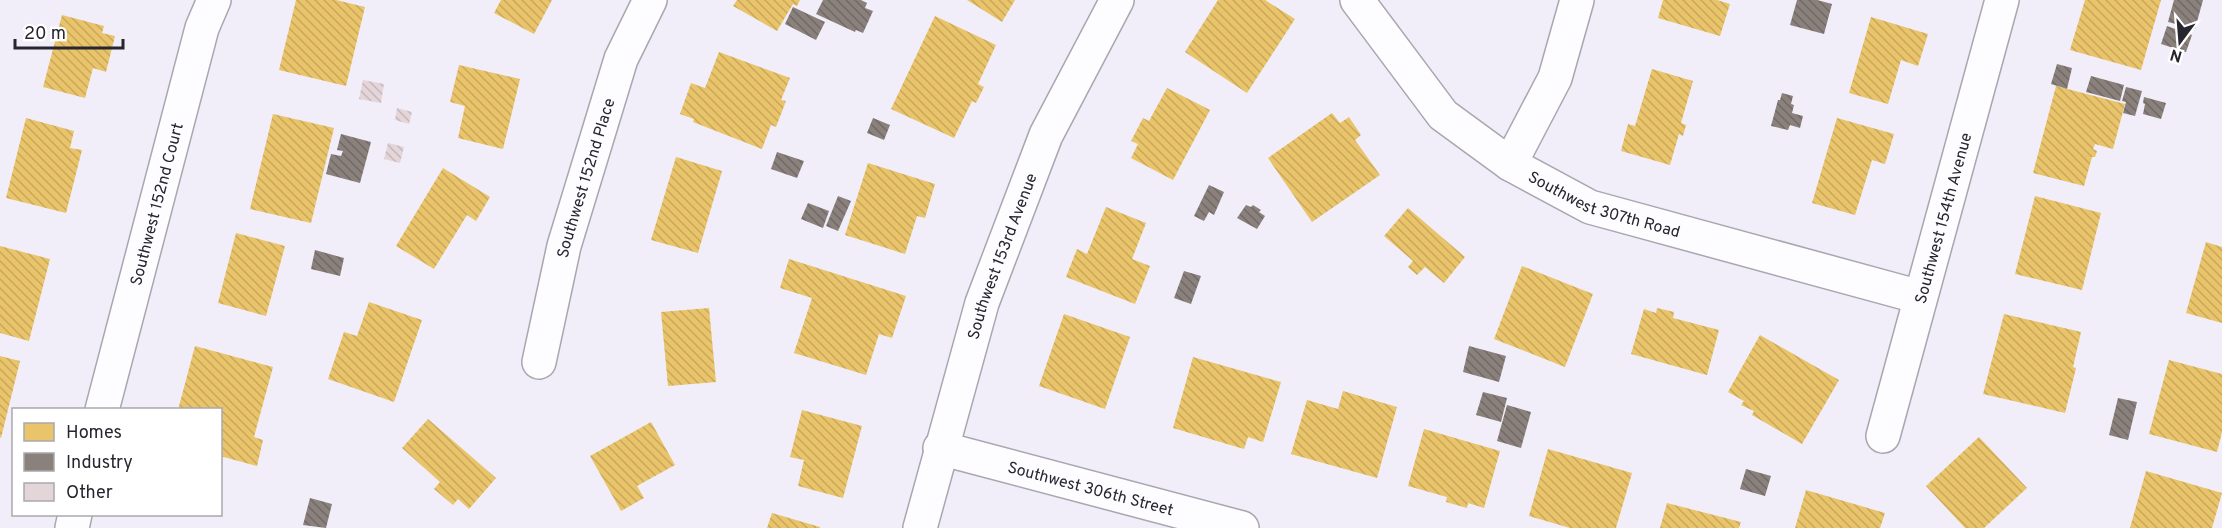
<svg xmlns="http://www.w3.org/2000/svg" width="2222" height="528" font-family="Overpass,sans-serif">
	<defs>
		<pattern id="homes-back-hatch" width="6" height="6" patternUnits="userSpaceOnUse" patternTransform="scale(1.5)"><rect width="6" height="6" fill="#e9c46a"/><path d="M-1 5l2 2M0 0l6 6M5-1l2 2" fill="none" stroke="#c8a85c"/></pattern>
		<pattern id="industry-back-hatch" width="6" height="6" patternUnits="userSpaceOnUse" patternTransform="scale(1.5)"><rect width="6" height="6" fill="#8a817c"/><path d="M-1 5l2 2M0 0l6 6M5-1l2 2" fill="none" stroke="#716966"/></pattern>
		<pattern id="building-back-hatch" width="6" height="6" patternUnits="userSpaceOnUse" patternTransform="scale(1.5)"><rect width="6" height="6" fill="#e4d5d9"/><path d="M-1 5l2 2M0 0l6 6M5-1l2 2" fill="none" stroke="#c4b7bb"/></pattern>
	</defs>
	<rect width="100%" height="100%" fill="#f1eef9"/>
	<g fill="url(#homes-back-hatch)">
		<path d="M296,0H336L365,7L346,86L279,70Z"/>
		<path d="M501,0H552L534,34L494,13Z"/>
		<path d="M737,0H800L797,6L793,4L777,31L733,6Z"/>
		<path d="M967,0H1015L1002,22Z"/>
		<path d="M1218,0H1265L1295,19L1247,93L1185,52Z"/>
		<path d="M1663,0H1717L1730,4L1720,36L1658,18Z"/>
		<path d="M2085,0H2161L2141,70L2070,50Z"/>
		<path d="M62,15L104,26L102,33L115,36L106,72L93,68L85,98L43,87Z"/>
		<path d="M935,16L996,45L978,84L984,87L976,103L972,101L954,138L891,109Z"/>
		<path d="M1871,17L1928,34L1918,66L1901,60L1888,104L1849,93Z"/>
		<path d="M719,52L790,78L781,100L786,101L776,127L771,125L762,149L693,122L694,119L680,114L691,83L705,88Z"/>
		<path d="M459,65L520,79L503,149L458,138L465,106L450,102Z"/>
		<path d="M1652,69L1693,81L1681,123L1686,125L1683,136L1679,134L1670,165L1621,151L1628,124L1635,126Z"/>
		<path d="M2056,86L2125,104L2113,149L2095,144L2093,149L2097,151L2095,157H2092L2084,186L2033,173Z"/>
		<path d="M1167,88L1210,110L1173,180L1131,158L1138,144L1131,141L1143,118L1149,121Z"/>
		<path d="M1332,113L1340,123L1349,117L1361,135L1355,140L1380,175L1312,222L1268,158Z"/>
		<path d="M273,114L334,128L311,223L250,209Z"/>
		<path d="M26,118L74,131L70,148L82,150L66,213L6,198Z"/>
		<path d="M1837,118L1894,134L1885,164L1872,160L1855,215L1812,203Z"/>
		<path d="M676,157L722,171L698,253L651,240Z"/>
		<path d="M868,163L935,184L925,218L917,216L905,254L845,235Z"/>
		<path d="M443,168L490,197L476,221L467,215L434,269L396,246Z"/>
		<path d="M2035,196L2101,213L2082,290L2015,274Z"/>
		<path d="M1106,207L1146,223L1132,259L1150,266L1135,304L1066,277L1077,249L1087,254Z"/>
		<path d="M1408,208L1465,257L1444,283L1425,267L1417,275L1408,267L1413,261L1384,236Z"/>
		<path d="M236,233L285,246L266,316L218,303Z"/>
		<path d="M2206,242L2222,247V323L2186,313Z"/>
		<path d="M0,246L50,259L29,341L0,333Z"/>
		<path d="M789,259L906,296L892,338L879,334L866,375L794,353L812,298L780,288Z"/>
		<path d="M1522,266L1593,294L1565,367L1494,339Z"/>
		<path d="M369,302L422,320L394,402L328,379L344,332L357,336Z"/>
		<path d="M709,308L716,382L668,386L661,312Z"/>
		<path d="M1657,308L1674,312L1673,318L1719,330L1707,375L1631,354L1644,309L1656,313Z"/>
		<path d="M1064,314L1130,337L1105,409L1039,386Z"/>
		<path d="M2004,314L2081,332L2073,367L2076,368L2065,413L1983,394Z"/>
		<path d="M1760,335L1839,380L1802,444L1752,415L1754,411L1741,405L1744,401L1728,392Z"/>
		<path d="M195,346L273,367L254,437L263,440L257,466L220,456V410H178Z"/>
		<path d="M0,356L20,361L1,438L0,437Z"/>
		<path d="M1193,357L1281,382L1263,442L1248,437L1244,449L1173,428Z"/>
		<path d="M2169,360L2222,374V432L2217,452L2149,434Z"/>
		<path d="M1343,391L1397,407L1377,478L1291,454L1307,400L1338,409Z"/>
		<path d="M802,410L862,426L843,498L798,486L804,460L790,457Z"/>
		<path d="M428,419L496,478L469,509L458,499L453,505L434,489L440,482L402,448Z"/>
		<path d="M651,422L675,465L637,486L644,498L621,511L590,456Z"/>
		<path d="M1424,429L1500,451L1484,508L1468,503L1467,508L1446,502L1447,497L1408,486Z"/>
		<path d="M1979,437L2027,488L1984,528H1965L1926,486Z"/>
		<path d="M1548,449L1632,473L1616,528H1570L1529,516Z"/>
		<path d="M2146,471L2222,493L2212,528H2130Z"/>
		<path d="M1806,490L1885,513L1880,528H1795Z"/>
		<path d="M1667,503L1741,522L1739,528H1660Z"/>
		<path d="M772,513L820,527V528H767Z"/>
	</g>
	<g fill="url(#industry-back-hatch)">
		<path d="M823,0H861L867,3L865,8L873,11L863,33L856,30L855,32L816,14Z"/>
		<path d="M1797,0H1817L1832,4L1824,34L1790,25Z"/>
		<path d="M2174,0H2203L2195,29L2168,22Z"/>
		<path d="M793,7L825,22L816,40L785,24Z"/>
		<path d="M2167,26L2192,35L2186,52L2161,44Z"/>
		<path d="M2057,64L2072,68L2067,89L2051,84Z"/>
		<path d="M2091,76L2124,85L2120,101L2086,92Z"/>
		<path d="M2126,87L2142,91L2135,116L2123,113L2126,102L2122,101Z"/>
		<path d="M1782,93L1793,96L1791,104L1794,105L1792,113L1803,116L1800,128L1790,125L1788,130L1771,126L1778,100H1780Z"/>
		<path d="M2144,97L2166,103L2161,119L2143,114L2145,104L2143,103Z"/>
		<path d="M873,118L890,125L884,140L867,133Z"/>
		<path d="M341,134L371,142L360,183L326,174L331,154L341,156L343,151L337,150Z"/>
		<path d="M777,152L804,161L797,178L771,169Z"/>
		<path d="M1209,185L1224,192L1214,215L1209,212L1204,221L1194,216Z"/>
		<path d="M838,196L851,201L838,231L826,226Z"/>
		<path d="M808,203L829,211L823,228L801,219Z"/>
		<path d="M1246,205L1251,207L1253,205L1261,210L1259,212L1265,216L1257,229L1237,218Z"/>
		<path d="M315,250L344,258L340,276L311,269Z"/>
		<path d="M1184,271L1201,276L1191,304L1174,298Z"/>
		<path d="M1469,346L1506,356L1499,382L1463,372Z"/>
		<path d="M1483,392L1507,398L1501,422L1476,415Z"/>
		<path d="M2118,398L2137,402L2128,440L2109,435Z"/>
		<path d="M1507,405L1531,412L1521,448L1497,441Z"/>
		<path d="M1746,469L1771,476L1765,496L1740,489Z"/>
		<path d="M310,498L332,504L326,528L303,525Z"/>
	</g>
	<g fill="url(#building-back-hatch)">
		<path d="M363,80L384,84L381,103L359,99Z"/>
		<path d="M397,108L412,112L409,124L395,120Z"/>
		<path d="M388,143L404,147L400,163L384,159Z"/>
	</g>
	<g fill="none" stroke-linecap="round" stroke-linejoin="round">
		<g stroke="#a8a6af" stroke-width="36">
			<g id="street">
				<path id="s1" d="M1357,0L1443,115L1510,164L1590,207L1920,297"/>
				<path d="M1510,164L1555,78L1577,0"/>
				<path id="s2" d="M539,362L564,246L621,59L650,0"/>
				<path id="s3" d="M102,410L202,28L214,0"/>
				<path id="s4" d="M1883,436L2002,0"/>
				<path id="s5" d="M940,448L1242,528"/>
				<path d="M72,528L75,514"/>
				<path id="s6" d="M920,528L982,303L1046,135L1117,0"/>
			</g>
		</g>
		<use href="#street" stroke="#fdfcfe" stroke-width="33"/>
	</g>
	<g text-anchor="middle" stroke-width="6" stroke-linejoin="round" paint-order="stroke">
		<g font-size="16" fill="#27252e" stroke="#fff">
			<text dy="6" stroke="none"><textPath href="#s2" startOffset="190">Southwest 152nd Place</textPath></text>
			<text dy="6" stroke="none"><textPath href="#s1" startOffset="330">Southwest 307th Road</textPath></text>
			<text dy="6" stroke="none"><textPath href="#s3" startOffset="213">Southwest 152nd Court</textPath></text>
			<text dy="6" stroke="none"><textPath href="#s4" startOffset="226">Southwest 154th Avenue</textPath></text>
			<text dy="6" stroke="none"><textPath href="#s6" startOffset="284">Southwest 153rd Avenue</textPath></text>
			<text dy="6" stroke="none"><textPath href="#s5" startOffset="156">Southwest 306th Street</textPath></text>
		</g>
	</g>
	<rect x="12" y="408" width="210" height="108" fill="#ffffff" stroke="#a9a8ab" stroke-width="1.5"/>
	<rect x="24" y="423" width="30" height="18" fill="#e9c46a" stroke="#a9a8ab" stroke-width="1.5"/>
	<text x="66" y="438" font-size="18" fill="#27252e">Homes</text>
	<rect x="24" y="453" width="30" height="18" fill="#8a817c" stroke="#a9a8ab" stroke-width="1.5"/>
	<text x="66" y="468" font-size="18" fill="#27252e">Industry</text>
	<rect x="24" y="483" width="30" height="18" fill="#e4d5d9" stroke="#a9a8ab" stroke-width="1.5"/>
	<text x="66" y="498" font-size="18" fill="#27252e">Other</text>
	<g transform="translate(2180 42) rotate(196)" stroke="#ffffff" stroke-width="4.5" paint-order="stroke">
	<path d="M0-4.5L10 22L0 15L-10 22Z" fill="#27252e"/>
	<text y="-9" font-size="16" font-weight="bold" text-anchor="middle" fill="#27252e">N</text>
	</g>
	<path d="M15 39v9h108v-9" fill="none" stroke="#27252e" stroke-width="3"/>
	<text x="24" y="39" font-size="18" fill="#27252e" stroke="#ffffff" stroke-width="4.5" paint-order="stroke">20 m</text>
</svg>
